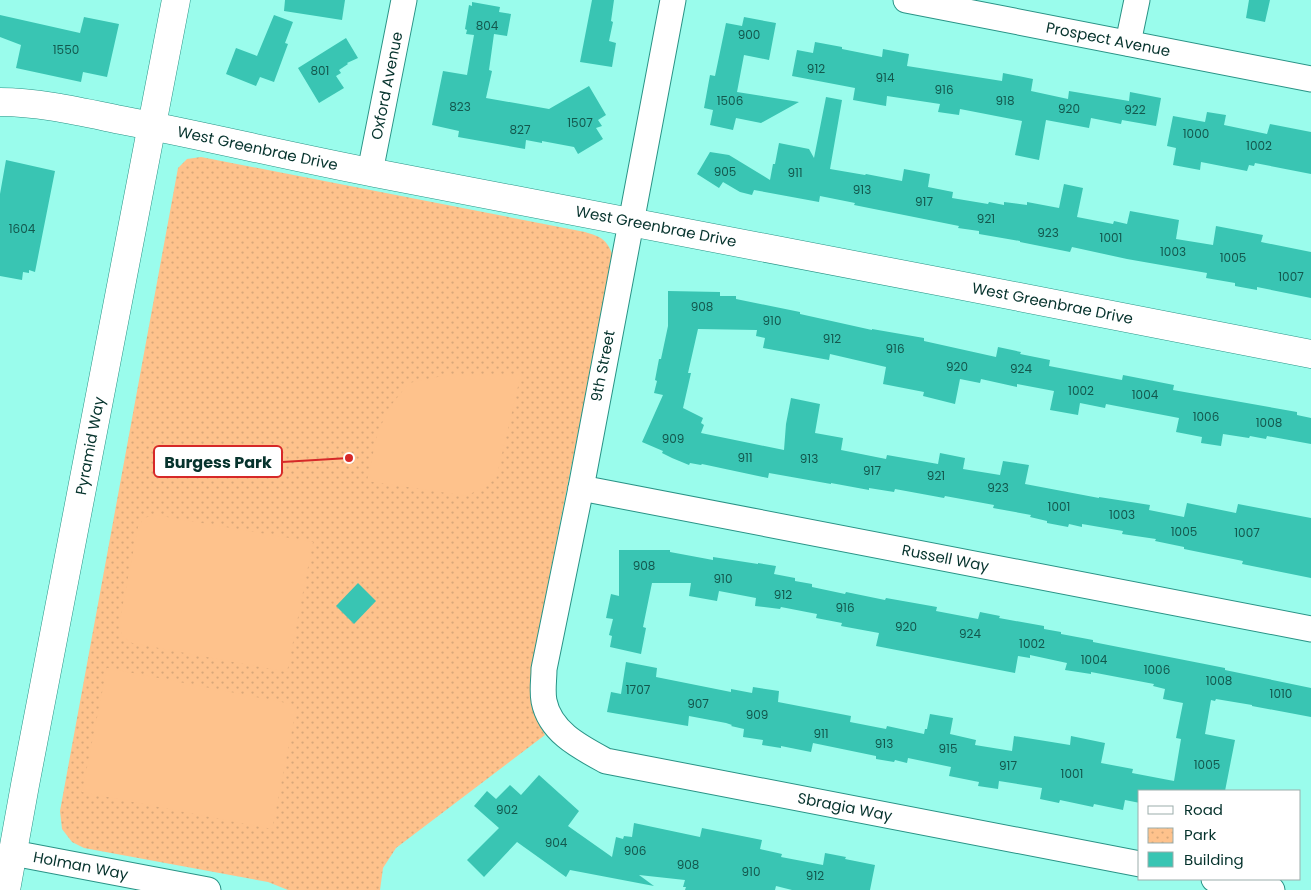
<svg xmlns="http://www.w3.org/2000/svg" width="1311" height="890" font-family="Poppins,sans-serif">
	<defs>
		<pattern id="park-dots" width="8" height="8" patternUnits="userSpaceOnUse" patternTransform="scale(1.25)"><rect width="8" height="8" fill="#fec28c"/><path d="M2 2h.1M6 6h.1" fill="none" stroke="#d8a779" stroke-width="1.8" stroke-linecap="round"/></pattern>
	</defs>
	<rect width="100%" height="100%" fill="#9afcec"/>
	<path fill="url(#park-dots)" d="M201,157L585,232C601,237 607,239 613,256L532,665L533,705L540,726L545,735L396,848L383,868L380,890H288L268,882L84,848L72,842L62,829L60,811L178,168L187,159Z"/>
	<g fill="#fec28c">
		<path d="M521,374L496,479L467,496L367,481L378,431L392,404L409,383L447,375Z"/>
		<path d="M155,515L313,542L287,672L132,643L122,636L119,624L138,527L144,518Z"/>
		<path d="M107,668L297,705L272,829L82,792Z"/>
	</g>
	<g fill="#39c5b3">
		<path d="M285,0H345L342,20L284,11Z"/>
		<path d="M592,0H614L611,21L613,22L609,41L616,43L612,67L580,62Z"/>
		<path d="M1249,0H1270L1265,22L1246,18Z"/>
		<path d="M472,2L500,7L499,12L511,14L507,36L494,34L489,70L492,71L486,98L549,109L589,86L606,115L598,120L602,126L596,128L603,139L578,154L574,147L542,141V143L526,140L525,149L458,137L459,131L432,125L443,71L467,75L474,35L466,34L467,30L465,29L469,5L472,6Z"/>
		<path d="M0,15L80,33L84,17L119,24L107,77L83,72L81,82L16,68L21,45L0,37Z"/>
		<path d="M274,15L293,22L285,43L288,44L274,82L260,77L256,86L226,74L236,48L257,56Z"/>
		<path d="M744,17L776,23L769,60L744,55L737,92L799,102L761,123L736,118L733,130L710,125L713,110L704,108L710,75L715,76L726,23L742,26Z"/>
		<path d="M346,38L358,58L347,63L348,64L339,70L341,73L336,76L344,88L319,103L298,68Z"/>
		<path d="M815,42L842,47V49L882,57L883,49L909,54L907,66L1002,81L1003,73L1033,79L1031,91L1068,99L1069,91L1129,101L1130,92L1161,98L1156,126L1122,120L1121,124L1091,118L1089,128L1046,120L1039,160L1015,155L1022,121L960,109L959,115L938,112L940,104L887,96L886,106L853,100L855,88L792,76L797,50L813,53Z"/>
		<path d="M826,97L842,100L830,169L865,175L866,174L902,181L904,169L930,174L928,187L953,192L952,198L988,204L989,202L1004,205V202L1027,205V202L1059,208L1064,184L1083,188L1077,217L1113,224L1114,221L1127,224L1130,211L1179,220L1176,239L1213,245L1216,226L1263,235L1261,242L1311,252V298L1257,287V290L1235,286V283L1206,278L1207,273L1127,259L1072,247L1070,252L1020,242V241L979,234V231L958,228L959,226L854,205L855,203L820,196L819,202L754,190L752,195L740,192L723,182L719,188L697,174L710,152L729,155L770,180L773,164H775L779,143L809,149L814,158Z"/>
		<path d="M1207,112L1226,115L1224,125L1267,134L1270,124L1311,132V174L1255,163L1254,166L1249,165L1247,171L1201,162L1200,170L1173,165L1176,148L1167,146L1173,116L1205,122Z"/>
		<path d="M6,160L55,171L35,272L29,270V273L23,272L22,280L0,276V194Z"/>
		<path d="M668,291L720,292V296H736V299L800,312V314L872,330V329L924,338V341L996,357L998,347L1021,352L1020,354L1050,360L1049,366L1122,380L1123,375L1174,385L1173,390L1297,412V415L1311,418V444L1267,436L1266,439L1250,436L1249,438L1223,434L1221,446L1201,443L1202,437L1176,432L1179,418L1106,404L1105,408L1080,403L1078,415L1050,410L1054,391L1017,384V387L981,379L980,383L960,379L955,404L923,396L924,392L883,384L886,367L830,354L829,360L763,348L765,338L756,336L757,330L698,329L688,373H691L683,408L703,418L701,423L704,425L701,433L784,450L786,424L791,398L820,404L815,433L843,438L841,450L886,459L887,455L938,464L940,453L965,458L963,469L1000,475L1003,461L1029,465L1025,484L1099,498V497L1150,505L1149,510L1184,517L1187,503L1236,513L1238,504L1311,518V578L1242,564L1243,561L1184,549V547L1155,541L1156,539L1122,534L1123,531L1082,524V527L1069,524L1068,527L1047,523V521L1030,517L1031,515L993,508L994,505L945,496L944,498L895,489L894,492L869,488V490L831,483V484L769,473L768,478L702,464L701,465L690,463L689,465L672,458L662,453L663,451L642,442L663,395L654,393L657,381L655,380L659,359H661L668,326Z"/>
		<path d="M619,550H670V552L713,560V557L758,564V563L776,566L774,574L795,578V581L812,584V587L845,594L846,592L885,600L886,598L937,607L936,611L978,619L980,612L1000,616L999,618L1044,626V629L1061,632V634L1093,640V642L1225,668V670L1311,688V717L1252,706V705L1216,699L1215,701L1211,700L1205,734L1235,740L1225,791H1140V803L1125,800L1123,810L1094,804L1093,807L1060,800L1059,803L1040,799L1042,788L999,781L998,789L978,786L979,782L949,776L951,767L908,758L907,763L895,760L894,762L876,759V756L813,743L811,752L781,746V748L762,745L763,740L743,737L744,729L731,726L732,725L726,723L689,716L688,726L607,712L611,692L621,694L626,662L657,668L656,677L731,692V689L752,693L753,687L779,691L778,702L851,716L850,722L886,729L887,726L924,734L925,729H927L930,714L953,718L950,734L976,740L975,745L1012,751L1014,736L1070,745L1071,736L1105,743L1101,763L1133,769L1132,773L1174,781L1181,739L1176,738L1183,703L1163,699L1165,689L1153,686L1154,684L1091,672V674L1065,670L1067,663L1030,655V658L1018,656L1015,673L876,646L879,633L841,626L842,623L816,618L817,614L781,607L780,609L755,606L756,598L719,591L717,601L689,596L691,583H652L643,627L646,628L641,654L610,647L612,636L609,635L613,619L606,618L611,594L619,596Z"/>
		<path d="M358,583L376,601L354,624L336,606Z"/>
		<path d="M539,775L579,811L568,826L612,857L616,837L623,839L624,836L632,837L634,823L700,837L702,828L762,840L760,849L782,854L781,857L823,865L825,853L846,857L845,859L875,865L870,890H792L776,886L775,890H685L686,887H683L685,880L639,875L654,886L570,870L566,877L517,842L484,877L467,860L499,828L474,806L487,791L496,799L510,785L521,795Z"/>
	</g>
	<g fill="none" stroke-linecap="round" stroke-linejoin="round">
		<g stroke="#299386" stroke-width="27">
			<g id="street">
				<path id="s1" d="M673,0L581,488L544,669C544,680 542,690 544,701C550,732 580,747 606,761L1140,864"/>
				<path id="s2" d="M906,0L1311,79"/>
				<path d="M1128,43L1137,0"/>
				<path id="s3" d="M370,172L404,0"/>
				<path id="s4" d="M581,488L1311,629"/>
				<path id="s5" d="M13,853L208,890"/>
				<path d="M1214,879L1272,890"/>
			</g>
		</g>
		<g stroke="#299386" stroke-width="29">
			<g id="secondary">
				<path id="s6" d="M0,102C41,102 86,113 126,121C209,137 292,157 375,173C688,232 999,293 1311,354"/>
			</g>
		</g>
		<g stroke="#299386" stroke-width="29">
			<g id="primary">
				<path id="s7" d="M6,890L25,785L176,0"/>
			</g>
		</g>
		<use href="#street" stroke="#fff" stroke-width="25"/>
		<use href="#secondary" stroke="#fff" stroke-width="28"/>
		<use href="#primary" stroke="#fff" stroke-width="28"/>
	</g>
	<g text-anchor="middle" stroke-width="5" stroke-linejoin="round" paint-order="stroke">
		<g font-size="12" fill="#13584e">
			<text x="487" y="30">804</text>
			<text x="749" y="39">900</text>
			<text x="66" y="54">1550</text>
			<text x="816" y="73">912</text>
			<text x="320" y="75">801</text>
			<text x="885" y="82">914</text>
			<text x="944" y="94">916</text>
			<text x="730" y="105">1506</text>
			<text x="1005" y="105">918</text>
			<text x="460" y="111">823</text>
			<text x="1069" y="113">920</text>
			<text x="1135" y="114">922</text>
			<text x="580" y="127">1507</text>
			<text x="520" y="134">827</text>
			<text x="1196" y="138">1000</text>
			<text x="1259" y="150">1002</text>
			<text x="725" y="176">905</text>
			<text x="795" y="177">911</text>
			<text x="862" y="194">913</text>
			<text x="924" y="206">917</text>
			<text x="986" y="223">921</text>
			<text x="22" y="233">1604</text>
			<text x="1048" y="237">923</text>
			<text x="1111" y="242">1001</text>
			<text x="1173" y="256">1003</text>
			<text x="1233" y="262">1005</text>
			<text x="1291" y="281">1007</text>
			<text x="702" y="311">908</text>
			<text x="772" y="325">910</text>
			<text x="832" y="343">912</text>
			<text x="895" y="353">916</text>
			<text x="957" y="371">920</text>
			<text x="1021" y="373">924</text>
			<text x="1081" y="395">1002</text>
			<text x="1145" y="399">1004</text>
			<text x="1206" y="421">1006</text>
			<text x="1269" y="427">1008</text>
			<text x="673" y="443">909</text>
			<text x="745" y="462">911</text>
			<text x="809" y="463">913</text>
			<text x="872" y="475">917</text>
			<text x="936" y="480">921</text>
			<text x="998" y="492">923</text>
			<text x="1059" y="511">1001</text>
			<text x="1122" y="519">1003</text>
			<text x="1184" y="536">1005</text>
			<text x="1247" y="537">1007</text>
			<text x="644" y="570">908</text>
			<text x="723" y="583">910</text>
			<text x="783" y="599">912</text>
			<text x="845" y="612">916</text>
			<text x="906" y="631">920</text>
			<text x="970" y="638">924</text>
			<text x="1032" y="648">1002</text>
			<text x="1094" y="664">1004</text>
			<text x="1157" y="674">1006</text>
			<text x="1219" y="685">1008</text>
			<text x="638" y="694">1707</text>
			<text x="1281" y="698">1010</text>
			<text x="698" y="708">907</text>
			<text x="757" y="719">909</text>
			<text x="821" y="738">911</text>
			<text x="884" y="748">913</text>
			<text x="948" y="753">915</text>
			<text x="1207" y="769">1005</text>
			<text x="1008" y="770">917</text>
			<text x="1072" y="778">1001</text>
			<text x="507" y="814">902</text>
			<text x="556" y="847">904</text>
			<text x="635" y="855">906</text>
			<text x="688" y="869">908</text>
			<text x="751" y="876">910</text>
			<text x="815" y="880">912</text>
		</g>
		<g font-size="15" fill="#06332d" stroke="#fff">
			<text dy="5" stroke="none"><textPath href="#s2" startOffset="206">Prospect Avenue</textPath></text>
			<text dy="5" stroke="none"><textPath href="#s3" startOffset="88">Oxford Avenue</textPath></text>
			<text dy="5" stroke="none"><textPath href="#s6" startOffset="262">West Greenbrae Drive</textPath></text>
			<text dy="5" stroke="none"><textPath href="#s6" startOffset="668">West Greenbrae Drive</textPath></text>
			<text dy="5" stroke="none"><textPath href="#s6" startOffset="1072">West Greenbrae Drive</textPath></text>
			<text transform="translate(603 366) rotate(-79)" y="5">9th Street</text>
			<text dy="5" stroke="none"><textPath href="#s7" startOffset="452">Pyramid Way</textPath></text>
			<text dy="5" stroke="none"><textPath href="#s4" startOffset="371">Russell Way</textPath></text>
			<text dy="5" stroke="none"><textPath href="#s1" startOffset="1046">Sbragia Way</textPath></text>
			<text dy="5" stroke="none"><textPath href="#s5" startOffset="69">Holman Way</textPath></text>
		</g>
	</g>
	<path fill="none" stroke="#d62828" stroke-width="2" d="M349 458L282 462"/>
	<circle fill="#d62828" stroke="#fff" stroke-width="2" cx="349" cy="458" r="5"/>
	<rect fill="#fff" stroke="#d62828" stroke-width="2" x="154" y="446" width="128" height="31" rx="5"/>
	<g font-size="16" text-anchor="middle" font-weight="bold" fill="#06332d">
		<text x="218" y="468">Burgess Park</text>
	</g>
	<rect x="1138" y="790" width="162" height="90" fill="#ffffff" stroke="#9badab"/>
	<rect x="1148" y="806" width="25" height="8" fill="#ffffff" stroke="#9badab"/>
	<text x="1184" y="815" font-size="15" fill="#06332d">Road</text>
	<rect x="1148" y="828" width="25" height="15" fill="url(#park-dots)" stroke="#9badab"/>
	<text x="1184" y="840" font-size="15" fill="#06332d">Park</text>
	<rect x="1148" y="852" width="25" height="15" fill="#39c5b3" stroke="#9badab"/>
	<text x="1184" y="865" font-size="15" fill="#06332d">Building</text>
</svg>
